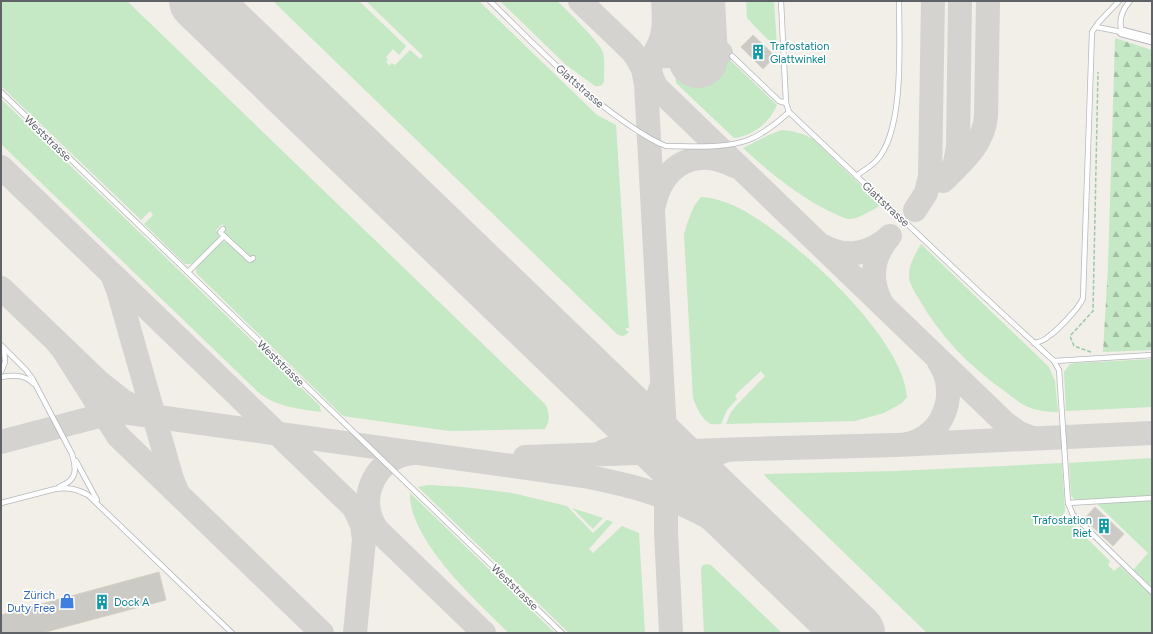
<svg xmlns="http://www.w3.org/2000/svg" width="1153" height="634" font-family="Figtree,sans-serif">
	<defs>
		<pattern id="forest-firs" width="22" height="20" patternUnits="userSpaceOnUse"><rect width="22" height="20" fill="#c5e8c5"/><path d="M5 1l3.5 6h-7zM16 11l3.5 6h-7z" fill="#a3c0a4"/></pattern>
	</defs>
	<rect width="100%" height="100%" fill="#f1efe8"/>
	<g fill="#c5e8c5">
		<path d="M1,1H127L545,404C550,413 550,420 545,429L449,431L343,416L198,275L196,272L197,265L220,242L223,241L229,243L250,263L255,258L252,255L250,258L224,232L226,229L222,224L216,230L219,236L217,240L194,262L191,264H185L144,224L153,215L150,211L141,220L1,86Z"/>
		<path d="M273,1H359L406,46L399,55L393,49L386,57L388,60L386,62L390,66L391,63L395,65L410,50L420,59L423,56L366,1H479L597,115L616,125L629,328H626V331H629L627,334L623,336L618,335Z"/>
		<path d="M500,1H557C566,9 600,43 603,52C605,59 604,69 604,77C605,83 602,87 595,86L566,65Z"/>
		<path d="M677,1H714L717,48L705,49L704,12H689L690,49L679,50Z"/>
		<path d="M746,1H774L777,46L773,45L747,18Z"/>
		<path d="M730,58L731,61L777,105C770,122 753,136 734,138L676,83C676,76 672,64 680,60Z"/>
		<path d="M1,99L320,406L321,412C299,409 277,407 259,393L1,144Z"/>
		<path d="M782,130C794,131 802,133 813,139L881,205C874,209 858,219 850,219C845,219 838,215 833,213C799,197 770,173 743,148C756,142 768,134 782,130Z"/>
		<path d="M701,197C715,198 727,202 739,208C790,234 904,337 907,397L902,403L884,413L855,421L726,424L731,412L735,407L765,376L761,371L735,395L737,399L727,410L721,424C719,424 714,425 711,424C702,421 696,406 693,398L684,234C688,222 691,207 701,197Z"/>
		<path d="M921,244L1049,367L1055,381L1058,412C1047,412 1038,411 1028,407C1019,403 1011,396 1003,390C969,366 940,336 919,299C915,293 908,282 909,274C909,264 916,253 921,244Z"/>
		<path d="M1152,359V407L1066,411L1064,372L1070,364L1077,363Z"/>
		<path d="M1152,458V496L1079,500L1074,499L1071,495L1069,463Z"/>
		<path d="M1062,463L1065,511L1063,515L1110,561L1108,565L1114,571L1120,566L1152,596V633H927L766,477L764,474L897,471Z"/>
		<path d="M428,485L464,487L512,493L567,506L593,533L607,520L613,522L589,549L593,553L622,526L639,533L645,633H569L418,487Z"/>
		<path d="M410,493L555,633H509C478,603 408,539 410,493Z"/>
		<path d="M1152,501V588L1133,570L1148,553L1098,505L1099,503Z"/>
		<path d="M572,508L603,518L593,529Z"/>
		<path d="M706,564L711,565L782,633H704L701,572L702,566Z"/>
	</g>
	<path fill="url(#forest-firs)" d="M1115,38L1152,50V350L1103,352L1108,267Z"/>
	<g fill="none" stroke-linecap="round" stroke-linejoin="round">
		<g stroke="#d4d3d0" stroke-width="24">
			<path d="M580,1L631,50C640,60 644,74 653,84L1005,423L1019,433L1032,438"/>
			<path d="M643,69L646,84L666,451V533L671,633"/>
			<path d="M647,70C650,59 656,52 660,42C665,29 664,15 663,1"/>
			<path d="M655,85L650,72L652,57L721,53"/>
			<path d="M1,167L484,633"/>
			<path d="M950,173L955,163L958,147L960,1"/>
			<path d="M943,181C962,162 984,144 986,116L988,1"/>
			<path d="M654,205C663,164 697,146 734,166"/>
			<path d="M915,210L926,193L930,176L933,1"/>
			<path d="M823,246C846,259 871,254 890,236C872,256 869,280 882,304"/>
			<path d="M113,277L118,290L172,479L177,491"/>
			<path d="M1,288L99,382L123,401L143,411"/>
			<path d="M57,342L64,351L118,436L322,633"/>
			<path d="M1,442L107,414L122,412L584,476C609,481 634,486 658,495C714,514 761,548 806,586"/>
			<path d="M908,444C945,435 959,392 939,362"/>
			<path d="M604,451C632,443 653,418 660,390"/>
			<path d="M525,457L748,449L896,445L1152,433"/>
			<path d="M668,508C676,480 697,461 724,451"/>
			<path d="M355,510L362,525L364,540L355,633"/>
			<path d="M376,528C356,498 376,456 413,453"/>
		</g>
		<g stroke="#d4d3d0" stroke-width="60">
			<path d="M199,1L855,633"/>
			<path d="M695,1L698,58"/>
		</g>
	</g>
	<g fill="#cccac5" stroke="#d6d1c6">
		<path d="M753,35L775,56L763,69L741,47Z"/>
		<path d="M1095,507L1124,534L1113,546L1084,519Z"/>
		<path d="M159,572L166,600L42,633H1V615Z"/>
	</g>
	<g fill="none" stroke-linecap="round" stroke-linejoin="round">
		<g stroke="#b5b8bc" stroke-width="6">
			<g id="service">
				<path d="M490,1C534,44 577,90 629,125C641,133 652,141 666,146C691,146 725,149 748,140C764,134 777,123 789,112L978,291L1054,361L1059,370L1068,503L1073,515L1152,592"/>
				<path d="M781,1L786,103L789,112"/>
				<path d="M1096,27L1122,32C1118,20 1122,10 1130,1"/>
				<path d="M732,56L779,101L786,103"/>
				<path d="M1,92L562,633"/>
				<path d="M856,176C863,171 870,167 876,161C905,131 899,42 899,1"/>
				<path d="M223,229L220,232L224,236"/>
				<path d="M188,272L224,236L250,260L253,258"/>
				<path d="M1034,343C1040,342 1045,340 1049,336C1058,330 1080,307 1083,298L1092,32L1099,22L1119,1"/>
				<path d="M1,345L26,370L32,378L72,454C77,471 77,480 59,487"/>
				<path d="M1054,361L1152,355"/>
				<path d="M1,372L5,362L4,349"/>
				<path d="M1,377C13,375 23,374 33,383"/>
				<path d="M76,461L97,500"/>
				<path d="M1,503L55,489C68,487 77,489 88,495L232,633"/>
				<path d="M1068,503L1152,498"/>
			</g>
		</g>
		<g stroke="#b5b8bc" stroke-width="11">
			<path id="minor" d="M1122,32L1152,40"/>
		</g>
		<path stroke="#9cc7a9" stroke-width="1.5" stroke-dasharray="4 2" stroke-linecap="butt" d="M1091,352L1074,346L1070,336L1093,311L1098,72"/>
		<use href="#service" stroke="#fff" stroke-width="4.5"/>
		<use href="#minor" stroke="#fff" stroke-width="9"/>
	</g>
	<defs>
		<g id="building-bare" transform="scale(1.2)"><path d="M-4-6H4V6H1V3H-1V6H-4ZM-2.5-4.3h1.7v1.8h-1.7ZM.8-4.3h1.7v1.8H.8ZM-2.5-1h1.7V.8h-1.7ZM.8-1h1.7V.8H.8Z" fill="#0f9aa8" stroke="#fff" stroke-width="2.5" paint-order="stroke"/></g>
		<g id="shop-bare" transform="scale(1.2)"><path d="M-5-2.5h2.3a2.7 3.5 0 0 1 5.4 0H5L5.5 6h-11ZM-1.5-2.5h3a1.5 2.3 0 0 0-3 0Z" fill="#3f7fe0" stroke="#fff" stroke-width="2.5" paint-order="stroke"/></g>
	</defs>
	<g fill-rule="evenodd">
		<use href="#building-bare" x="758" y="52"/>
		<use href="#building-bare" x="1104" y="526"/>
		<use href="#shop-bare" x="67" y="601"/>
		<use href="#building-bare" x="102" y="602"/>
	</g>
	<g text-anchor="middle" stroke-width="3.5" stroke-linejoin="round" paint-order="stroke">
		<g font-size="11" fill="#0d838f" stroke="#fff" text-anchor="start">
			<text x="770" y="50">Trafostation<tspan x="770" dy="13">Glattwinkel</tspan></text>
			<text x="1092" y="524" text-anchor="end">Trafostation<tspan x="1092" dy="13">Riet</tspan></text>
			<text x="114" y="606">Dock A</text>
		</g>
		<g font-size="11" fill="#5f6368" stroke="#fff">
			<text transform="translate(580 86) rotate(41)" y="4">Glattstrasse</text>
			<text transform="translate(48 138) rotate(44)" y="4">Weststrasse</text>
			<text transform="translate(886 204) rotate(43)" y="4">Glattstrasse</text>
			<text transform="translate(281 363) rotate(44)" y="4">Weststrasse</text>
			<text transform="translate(515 587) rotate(44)" y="4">Weststrasse</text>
		</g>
		<g font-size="11" fill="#366cbe" stroke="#fff" text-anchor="end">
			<text x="55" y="599">Zürich<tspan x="55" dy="13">Duty Free</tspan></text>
		</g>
	</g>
	<rect width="1153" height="634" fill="none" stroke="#5f6368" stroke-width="4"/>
</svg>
